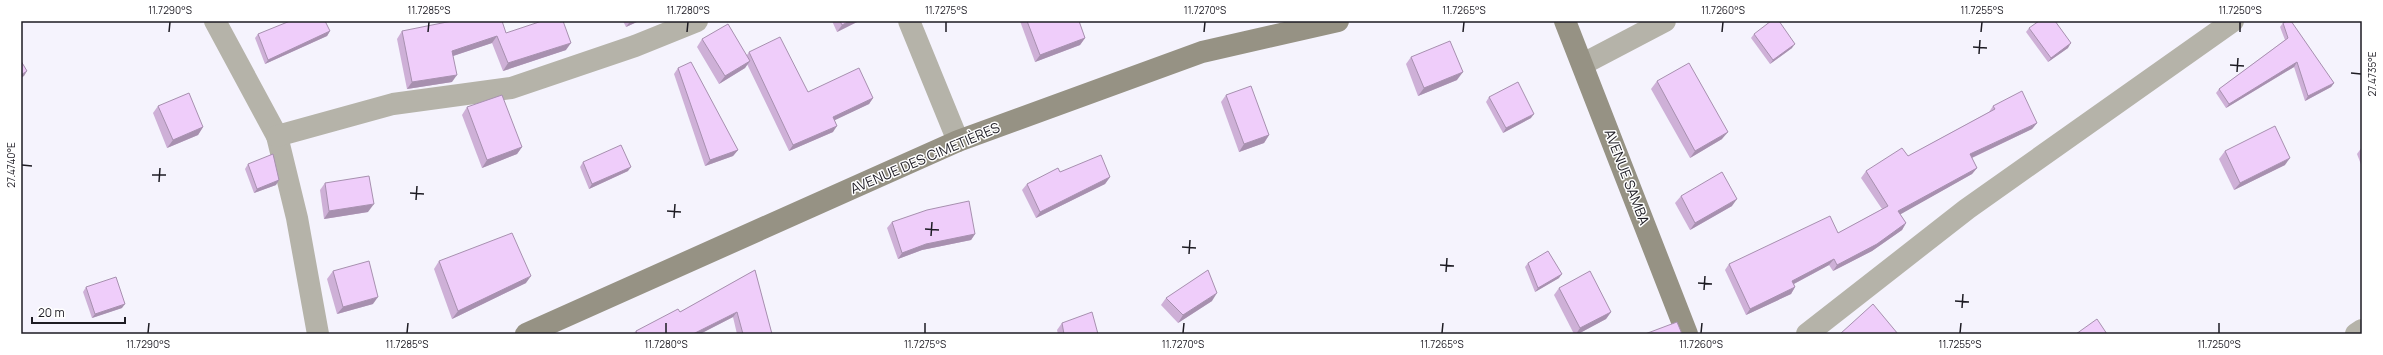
<svg xmlns="http://www.w3.org/2000/svg" width="2383" height="355" font-family="Manrope,sans-serif">
	<rect width="100%" height="100%" fill="#f5f3fd"/>
	<g fill="none" stroke-linecap="round" stroke-linejoin="round">
		<g stroke="#b5b3a9" stroke-width="22">
			<path d="M215,21L277,136L297,218L318,334"/>
			<path d="M909,21L958,141"/>
			<path d="M1583,64L1665,21"/>
			<path d="M277,136L393,104L511,88L635,46L697,21"/>
			<path d="M1807,334L1967,209L2233,21"/>
			<path d="M2356,334L2362,330"/>
		</g>
		<g stroke="#969284" stroke-width="22">
			<path d="M1565,21L1687,334"/>
			<path d="M526,334L958,141L1202,52L1338,21"/>
		</g>
	</g>
	<g fill="#ceb0d7">
		<path d="M623,21H639L626,27Z"/>
		<path d="M832,21H859L837,32Z"/>
		<path d="M1020,21H1079L1085,38L1080,45L1035,62Z"/>
		<path d="M2283,23L2334,83L2331,87L2305,101L2294,67L2226,108L2216,93L2219,89L2285,40L2280,27Z"/>
		<path d="M2029,28L2068,48L2048,62L2026,32Z"/>
		<path d="M330,31L327,36L265,64L255,38L258,34Z"/>
		<path d="M402,31L506,33L566,50L503,71L492,43L453,56L452,82L407,89L397,39Z"/>
		<path d="M1754,34L1792,48L1770,64L1751,38Z"/>
		<path d="M702,39L747,55L749,52L808,92L873,98L869,104L834,120L833,132L789,151L747,64L745,68L719,84L697,47Z"/>
		<path d="M1411,57L1457,80L1418,96L1406,64Z"/>
		<path d="M678,68L738,150L733,156L705,166L674,74Z"/>
		<path d="M1657,81L1722,139L1690,158L1651,89Z"/>
		<path d="M1226,95L1269,135L1264,143L1239,152L1221,102Z"/>
		<path d="M1489,97L1531,118L1503,133L1486,102Z"/>
		<path d="M158,106L203,127L198,135L167,148L153,113Z"/>
		<path d="M1993,106L2037,123L2032,129L1972,158L1977,168L1972,174L1900,214L1906,223L1902,230L1872,251L1833,271L1829,265L1794,284L1795,287L1791,294L1746,315L1725,270L1729,264L1838,233L1882,209L1861,178L1866,171L1908,156L1989,112Z"/>
		<path d="M467,107L522,147L517,154L482,168L462,115Z"/>
		<path d="M2362,147V167L2357,154Z"/>
		<path d="M2225,151L2285,165L2234,190L2219,159Z"/>
		<path d="M583,162L628,171L589,189L580,167Z"/>
		<path d="M248,164L276,185L254,193L245,169Z"/>
		<path d="M1060,172L1110,177L1105,184L1036,218L1022,190L1027,184Z"/>
		<path d="M325,183L368,212L324,219L320,190Z"/>
		<path d="M1681,196L1732,206L1690,230L1675,203Z"/>
		<path d="M892,222L975,234L971,240L922,250L898,259L887,228Z"/>
		<path d="M439,261L526,283L452,319L434,269Z"/>
		<path d="M1528,263L1559,278L1535,292L1525,267Z"/>
		<path d="M755,270L772,334H737L733,317L700,334H633L636,331L680,312Z"/>
		<path d="M333,271L373,304L337,314L327,279Z"/>
		<path d="M86,287L122,308L92,318L83,292Z"/>
		<path d="M1559,288L1611,312L1606,319L1578,334H1574L1554,295Z"/>
		<path d="M1166,298L1212,301L1178,323L1161,305Z"/>
		<path d="M1062,323L1098,334H1058L1057,330Z"/>
	</g>
	<g fill="#a790af">
		<path d="M633,21H639L626,27L629,23Z"/>
		<path d="M850,21H859L837,32L842,25Z"/>
		<path d="M330,31L327,36L265,64L268,60Z"/>
		<path d="M497,36L492,43L447,58L452,51Z"/>
		<path d="M1085,38L1080,45L1035,62L1040,55Z"/>
		<path d="M571,43L566,50L503,71L508,63Z"/>
		<path d="M2071,43L2068,48L2048,62L2051,58Z"/>
		<path d="M1795,44L1792,48L1770,64L1773,60Z"/>
		<path d="M750,61L745,68L719,84L725,76Z"/>
		<path d="M2297,62L2294,67L2226,108L2229,104Z"/>
		<path d="M27,71L24,76L21,78V75Z"/>
		<path d="M1463,72L1457,80L1418,96L1424,88Z"/>
		<path d="M457,75L452,82L407,89L412,82Z"/>
		<path d="M2334,83L2331,87L2305,101L2308,96Z"/>
		<path d="M873,98L869,104L829,123L833,117Z"/>
		<path d="M1534,114L1531,118L1503,133L1506,128Z"/>
		<path d="M2037,123L2032,129L1965,161L1970,154Z"/>
		<path d="M837,126L833,132L789,151L793,145Z"/>
		<path d="M203,127L198,135L167,148L173,140Z"/>
		<path d="M1728,132L1722,139L1690,158L1695,151Z"/>
		<path d="M1269,135L1264,143L1239,152L1244,144Z"/>
		<path d="M522,147L517,154L482,168L487,160Z"/>
		<path d="M738,150L733,156L705,166L710,160Z"/>
		<path d="M2290,158L2285,165L2234,190L2240,183Z"/>
		<path d="M631,167L628,171L589,189L592,184Z"/>
		<path d="M1977,168L1972,174L1894,218L1898,211Z"/>
		<path d="M1110,177L1105,184L1036,218L1040,212Z"/>
		<path d="M279,180L276,185L254,193L257,189Z"/>
		<path d="M1737,199L1732,206L1690,230L1695,223Z"/>
		<path d="M374,204L368,212L324,219L329,211Z"/>
		<path d="M1906,223L1902,230L1872,251L1833,271L1837,265Z"/>
		<path d="M975,234L971,240L922,250L898,259L902,253L926,244Z"/>
		<path d="M1834,259L1829,265L1788,287L1792,281Z"/>
		<path d="M1562,274L1559,278L1535,292L1538,288Z"/>
		<path d="M531,276L526,283L452,319L458,311Z"/>
		<path d="M1795,287L1791,294L1746,315L1750,309Z"/>
		<path d="M1217,293L1212,301L1178,323L1183,315Z"/>
		<path d="M378,297L373,304L337,314L343,307Z"/>
		<path d="M125,304L122,308L92,318L95,314Z"/>
		<path d="M737,312L733,317L700,334H693Z"/>
		<path d="M1611,312L1606,319L1578,334H1576L1580,328Z"/>
	</g>
	<g fill="#efcdfa" stroke="#a790af">
		<path d="M290,21H325L330,31L268,60L258,34Z"/>
		<path d="M452,21H502L506,33L542,21H563L571,43L508,63L497,36L452,51L457,75L412,82L402,31Z"/>
		<path d="M840,21H850L842,25Z"/>
		<path d="M1027,21H1079L1085,38L1040,55Z"/>
		<path d="M1771,21H1779L1795,44L1773,60L1754,34Z"/>
		<path d="M2039,21H2055L2071,43L2051,58L2029,28Z"/>
		<path d="M2287,21H2291L2334,83L2308,96L2297,62L2229,104L2219,89L2288,38L2283,23Z"/>
		<path d="M728,24L750,61L725,76L702,39Z"/>
		<path d="M780,37L808,92L859,68L873,98L833,117L837,126L793,145L749,52Z"/>
		<path d="M1450,41L1463,72L1424,88L1411,57Z"/>
		<path d="M21,61L27,71L21,75Z"/>
		<path d="M691,62L738,150L710,160L678,68Z"/>
		<path d="M1689,63L1728,132L1695,151L1657,81Z"/>
		<path d="M1518,82L1534,114L1506,128L1489,97Z"/>
		<path d="M1251,86L1269,135L1244,144L1226,95Z"/>
		<path d="M2022,91L2037,123L1970,154L1977,168L1898,211L1906,223L1877,244L1837,265L1834,259L1792,281L1795,287L1750,309L1729,264L1830,216L1838,233L1888,206L1866,171L1902,148L1908,156L1995,109L1993,106Z"/>
		<path d="M189,93L203,127L173,140L158,106Z"/>
		<path d="M502,95L522,147L487,160L467,107Z"/>
		<path d="M2275,126L2290,158L2240,183L2225,151Z"/>
		<path d="M621,145L631,167L592,184L583,162Z"/>
		<path d="M273,154L279,180L257,189L248,164Z"/>
		<path d="M1101,155L1110,177L1040,212L1027,184L1058,168L1060,172Z"/>
		<path d="M1722,172L1737,199L1695,223L1681,196Z"/>
		<path d="M369,176L374,204L329,211L325,183Z"/>
		<path d="M969,201L975,234L926,244L902,253L892,222L927,210Z"/>
		<path d="M512,233L531,276L458,311L439,261Z"/>
		<path d="M1548,251L1562,274L1538,288L1528,263Z"/>
		<path d="M369,261L378,297L343,307L333,271Z"/>
		<path d="M755,270L772,334H743L737,312L693,334H637L636,331L678,309L680,312Z"/>
		<path d="M1208,270L1217,293L1183,315L1166,298Z"/>
		<path d="M1590,271L1611,312L1580,328L1559,288Z"/>
		<path d="M116,277L125,304L95,314L86,287Z"/>
		<path d="M1873,304L1898,334H1840Z"/>
		<path d="M1092,312L1098,334H1064L1062,323Z"/>
		<path d="M2097,319L2107,334H2076Z"/>
		<path d="M1677,322L1682,334H1645Z"/>
	</g>
	<path fill="none" stroke="#1d1b23" stroke-width="1.5" d="M169,32L170,22M428,32L429,22M687,32L688,22M946,32V22M1204,32L1205,22M1463,32L1464,22M1722,32L1723,22M1981,32L1982,22M2240,32V22M1973,47L1987,48M1979,54L1980,40M2230,65L2244,66M2237,72L2238,58M2351,73L2361,74M22,165L32,166M152,175H166M159,182L160,168M410,193L424,194M416,200L417,186M667,211L681,212M674,218L675,204M925,229L939,230M931,236L932,222M1182,247L1196,248M1189,254L1190,240M1440,265L1454,266M1446,272L1447,258M1698,283L1712,284M1704,290L1705,276M1955,301L1969,302M1962,308L1963,294M148,333L149,323M407,333L408,323M666,333V323M925,333V323M1183,333L1184,323M1442,333L1443,323M1701,333L1702,323M1960,333L1961,323M2219,333V323"/>
	<g text-anchor="middle" stroke-width="3" stroke-linejoin="round" paint-order="stroke">
		<g font-size="14" fill="#1d1b23" stroke="#fff">
			<text transform="translate(925 158) rotate(-23)" y="5">AVENUE DES CIMETIÈRES</text>
			<text transform="translate(1627 177) rotate(69)" y="5">AVENUE SAMBA</text>
		</g>
	</g>
	<rect width="2383" height="355" fill="none" stroke="#ffffff" stroke-width="44"/>
	<path d="M32 317v6h93v-6" fill="none" stroke="#1d1b23" stroke-width="2"/>
	<text x="38" y="317" font-size="12" fill="#1d1b23" stroke="#ffffff" stroke-width="3" paint-order="stroke">20 m</text>
	<rect x="22" y="22" width="2339" height="311" fill="none" stroke="#1d1b23" stroke-width="1.5"/>
	<g font-size="10" text-anchor="middle" fill="#1d1b23">
		<text x="170" y="14">11.7290°S</text>
		<text x="429" y="14">11.7285°S</text>
		<text x="688" y="14">11.7280°S</text>
		<text x="946" y="14">11.7275°S</text>
		<text x="1205" y="14">11.7270°S</text>
		<text x="1464" y="14">11.7265°S</text>
		<text x="1723" y="14">11.7260°S</text>
		<text x="1982" y="14">11.7255°S</text>
		<text x="2240" y="14">11.7250°S</text>
		<text transform="translate(2372 74) rotate(-90)" y="4">27.4735°E</text>
		<text transform="translate(11 165) rotate(-90)" y="4">27.4740°E</text>
		<text x="148" y="348">11.7290°S</text>
		<text x="407" y="348">11.7285°S</text>
		<text x="666" y="348">11.7280°S</text>
		<text x="925" y="348">11.7275°S</text>
		<text x="1183" y="348">11.7270°S</text>
		<text x="1442" y="348">11.7265°S</text>
		<text x="1701" y="348">11.7260°S</text>
		<text x="1960" y="348">11.7255°S</text>
		<text x="2219" y="348">11.7250°S</text>
	</g>
</svg>
